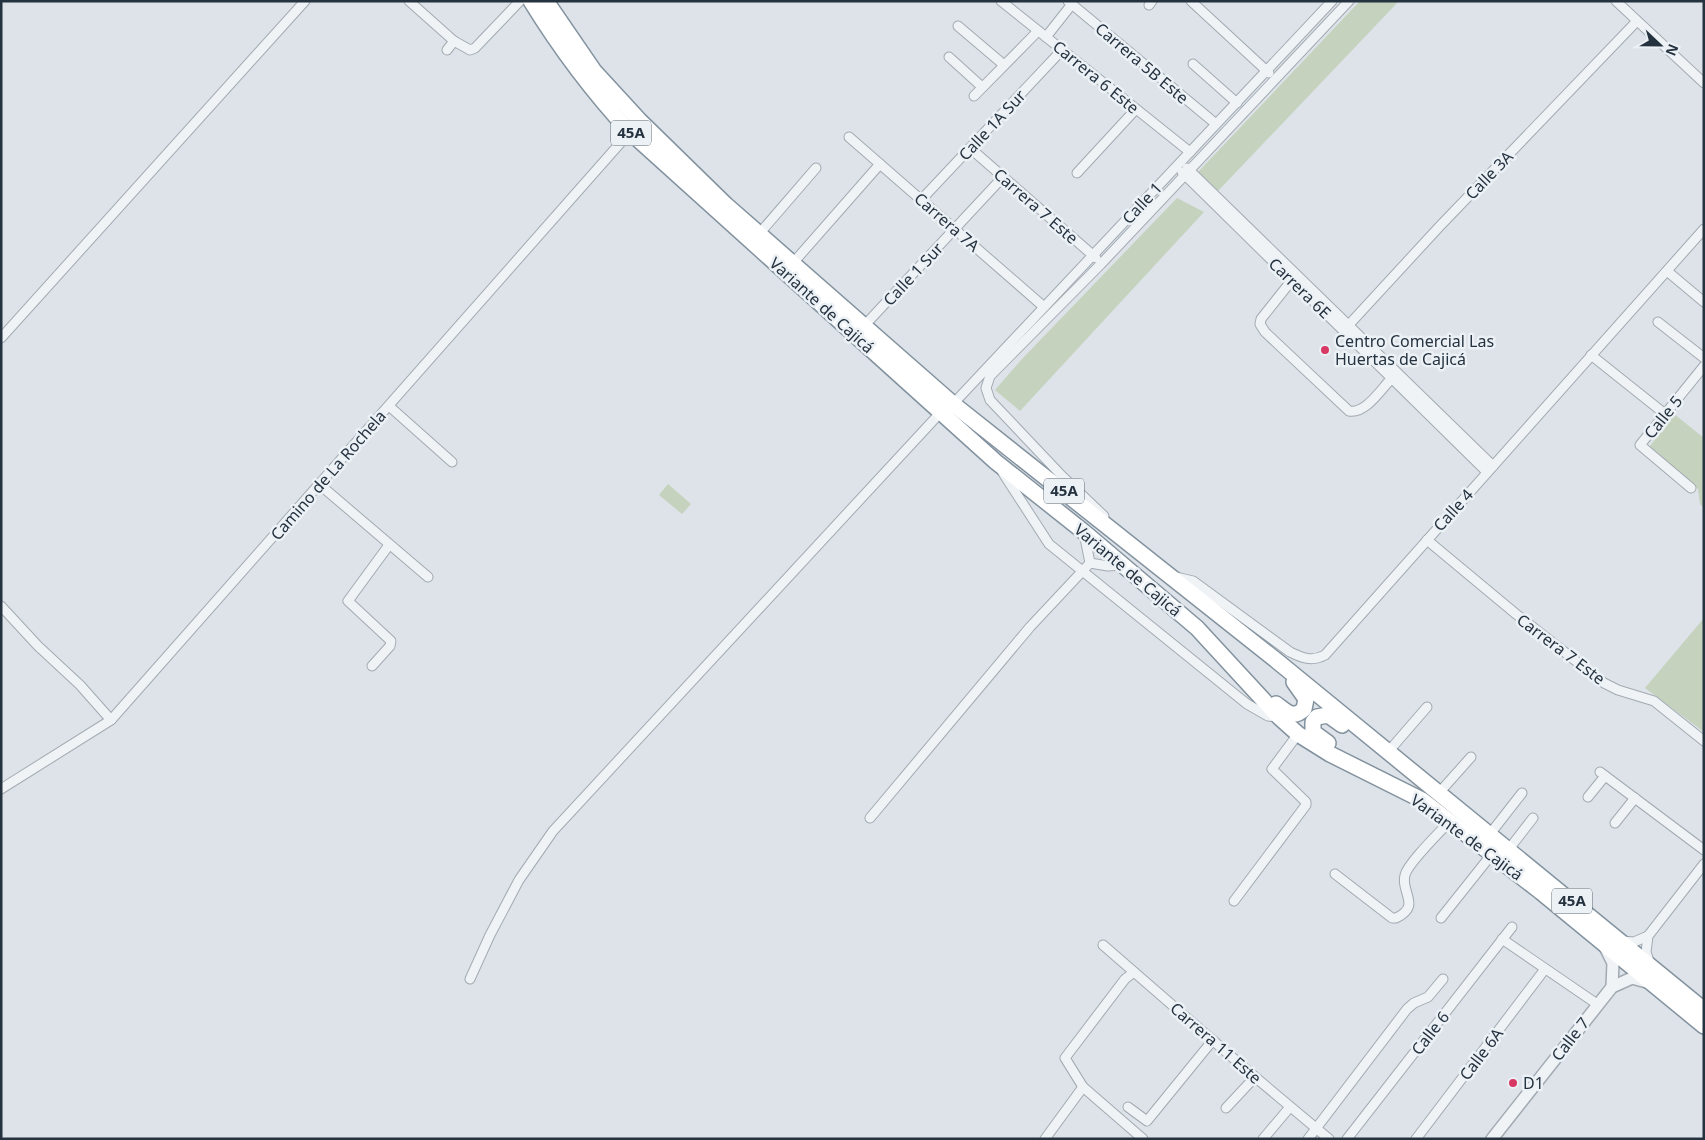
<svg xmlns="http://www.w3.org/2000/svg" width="1705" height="1140" font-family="'Noto Sans',sans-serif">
	<rect width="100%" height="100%" fill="#dde3e8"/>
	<g fill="#c5d2bd">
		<path d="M1360,1H1399L1218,191L1198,172Z"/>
		<path d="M1177,198L1204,212L1020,411L995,390L1022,359Z"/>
		<path d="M1674,414L1704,438V508L1700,504L1698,489L1648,449Z"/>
		<path d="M668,484L691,504L682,514L659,495Z"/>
		<path d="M1704,618V732L1645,688Z"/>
	</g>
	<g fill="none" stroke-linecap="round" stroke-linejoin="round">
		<g stroke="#a2aab2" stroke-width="11">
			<g id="minor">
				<path d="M409,1L454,41L470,50L475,48L520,1"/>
				<path d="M1001,1L1190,152"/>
				<path d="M1068,1L1216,124"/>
				<path d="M1191,1L1269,73"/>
				<path d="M1616,1L1704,83"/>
				<path d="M1149,5L1152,1"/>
				<path d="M958,26L1004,65"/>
				<path d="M1046,37L1072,4"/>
				<path d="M447,50L454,41"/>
				<path d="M949,57L981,86"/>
				<path d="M1193,64L1237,103"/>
				<path d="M974,96L1038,31"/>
				<path d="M849,137L1044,307"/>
				<path d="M970,148L1096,258"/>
				<path d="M1187,168L1493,466"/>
				<path d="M1182,172L1487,472"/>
				<path d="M1077,173L1136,109"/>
				<path d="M921,200L1062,50"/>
				<path d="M759,234L816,168"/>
				<path d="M793,263L880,164"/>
				<path d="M1667,271L1704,302"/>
				<path d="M1292,280L1261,319L1260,324L1265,332L1349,411C1366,414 1381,389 1392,378"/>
				<path d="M1658,322L1704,358"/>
				<path d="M864,326L1003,177"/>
				<path d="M1345,329L1439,227L1637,21"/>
				<path d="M1,338L305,1"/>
				<path d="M1591,355L1665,414"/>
				<path d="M953,404L1332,1"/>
				<path d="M389,406L452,462"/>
				<path d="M1003,473L1049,544L1247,704L1268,716L1279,717"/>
				<path d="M319,484L428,577"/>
				<path d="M1691,488L1640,445L1704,366"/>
				<path d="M1104,516L1062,476L990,400L986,388L990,376L1101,264L1349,1"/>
				<path d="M1084,533L1090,563"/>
				<path d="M1427,540L1516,614L1604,683L1618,690L1654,701L1704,741"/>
				<path d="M1090,563L1108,566L1123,565"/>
				<path d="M1176,577L1193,581L1290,652C1302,658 1312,662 1325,655L1704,229"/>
				<path d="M1,606L38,646L80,685L111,720"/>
				<path d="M372,666L390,646L391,641L348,601L389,545"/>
				<path d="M1388,752L1427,707"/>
				<path d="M1600,772L1704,850"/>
				<path d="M1,789L111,720L630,132"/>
				<path d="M1438,794L1471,757"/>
				<path d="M1588,797L1605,776"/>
				<path d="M870,818L1030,627L1090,563"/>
				<path d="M1615,823L1635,798"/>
				<path d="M1490,834L1522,793"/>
				<path d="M1509,849L1533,818"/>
				<path d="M1335,874L1392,918H1396C1422,906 1400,892 1405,875C1408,863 1440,832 1450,821"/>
				<path d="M1234,901L1306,805V802L1272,769L1298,734"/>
				<path d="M1441,918L1492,854"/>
				<path d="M1648,936L1646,952L1650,964"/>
				<path d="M1502,939L1597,1004"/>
				<path d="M1622,941L1634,942L1648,936L1704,864"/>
				<path d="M1103,945L1255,1077L1329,1139"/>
				<path d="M1134,972L1125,979L1065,1058L1083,1087L1143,1139"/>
				<path d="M470,979L490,935L519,880L553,831L941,412"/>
				<path d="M1128,1107L1147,1121L1213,1040"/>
				<path d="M1226,1108L1255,1077"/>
				<path d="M1045,1139L1083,1087"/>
				<path d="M1263,1139L1290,1107"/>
				<path d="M1308,1139L1407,1009L1414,1003L1428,997L1443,979"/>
				<path d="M1347,1139L1512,927"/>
				<path d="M1416,1139L1545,969"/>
			</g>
		</g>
		<g stroke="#a2aab2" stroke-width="14">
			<g id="tertiary">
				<path d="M1605,947L1613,963L1612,987"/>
				<path d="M1492,1139L1612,987L1632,978L1650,983"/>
			</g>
		</g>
		<g stroke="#83929f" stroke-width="18">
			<g id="trunk">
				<path d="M531,1C560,48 592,91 630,132L996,462L1084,532L1197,628L1279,717L1298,734L1330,754L1422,800L1541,892L1704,1026"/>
				<path d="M546,1L594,71L640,121L726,205L953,404L1277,661L1704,1010"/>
				<path d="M1276,704C1286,711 1293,720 1304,709L1306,699L1294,682"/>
				<path d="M1328,743L1313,732V722L1317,717L1328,715L1342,725"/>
			</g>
		</g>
		<use href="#minor" stroke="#f0f3f6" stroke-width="9"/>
		<use href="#tertiary" stroke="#f0f3f6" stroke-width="11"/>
		<use href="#trunk" stroke="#fff" stroke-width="15"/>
	</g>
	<g fill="#d73864" stroke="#ecf1f6" stroke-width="2">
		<circle cx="1325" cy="350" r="5"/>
		<circle cx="1513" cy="1083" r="5"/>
	</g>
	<g text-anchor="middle" stroke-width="5" stroke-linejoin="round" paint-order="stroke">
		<g fill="#ecf1f6" stroke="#616b76" stroke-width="1">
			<rect x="611" y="120.5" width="40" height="25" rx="4"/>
			<rect x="1044" y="478.5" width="40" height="25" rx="4"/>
			<rect x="1552" y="888.5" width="40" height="25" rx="4"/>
		</g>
		<g font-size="15" font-weight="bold" fill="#25323f">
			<text x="631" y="138">45A</text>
			<text x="1064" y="496">45A</text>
			<text x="1572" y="906">45A</text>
		</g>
		<g font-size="16" fill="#25323f" stroke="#ecf1f6">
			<text transform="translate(1142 63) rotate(40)" y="6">Carrera 5B Este</text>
			<text transform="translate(1096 77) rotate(39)" y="6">Carrera 6 Este</text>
			<text transform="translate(992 125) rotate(-47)" y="6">Calle 1A Sur</text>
			<text transform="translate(1489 175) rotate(-46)" y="6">Calle 3A</text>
			<text transform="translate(1142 203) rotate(-47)" y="6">Calle 1</text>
			<text transform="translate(1036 206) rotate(41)" y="6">Carrera 7 Este</text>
			<text transform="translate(947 222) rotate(41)" y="6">Carrera 7A</text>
			<text transform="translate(913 274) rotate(-47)" y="6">Calle 1 Sur</text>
			<text transform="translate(1300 288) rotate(44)" y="6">Carrera 6E</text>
			<text transform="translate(822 305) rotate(42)" y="6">Variante de Cajicá</text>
			<text transform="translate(1663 417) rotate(-51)" y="6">Calle 5</text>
			<text transform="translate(328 475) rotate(-49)" y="6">Camino de La Rochela</text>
			<text transform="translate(1453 510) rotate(-48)" y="6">Calle 4</text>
			<text transform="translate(1128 570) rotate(40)" y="6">Variante de Cajicá</text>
			<text transform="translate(1561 649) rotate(37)" y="6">Carrera 7 Este</text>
			<text transform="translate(1467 837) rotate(36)" y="6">Variante de Cajicá</text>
			<text transform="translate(1430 1033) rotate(-52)" y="6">Calle 6</text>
			<text transform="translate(1570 1039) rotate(-52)" y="6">Calle 7</text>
			<text transform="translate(1216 1043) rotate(41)" y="6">Carrera 11 Este</text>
			<text transform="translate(1481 1054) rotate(-53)" y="6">Calle 6A</text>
		</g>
		<g font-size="16" fill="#25323f" stroke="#ecf1f6" text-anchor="start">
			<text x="1335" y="347">Centro Comercial Las<tspan x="1335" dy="18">Huertas de Cajicá</tspan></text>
			<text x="1523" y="1089">D1</text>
		</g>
	</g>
	<rect width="1705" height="1140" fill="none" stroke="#25323f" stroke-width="5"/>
	<g transform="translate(1660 45) rotate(112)" stroke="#ecf1f6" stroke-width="4" paint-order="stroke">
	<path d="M0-4L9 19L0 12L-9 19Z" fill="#25323f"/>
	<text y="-8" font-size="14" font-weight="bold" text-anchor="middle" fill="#25323f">N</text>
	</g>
</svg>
